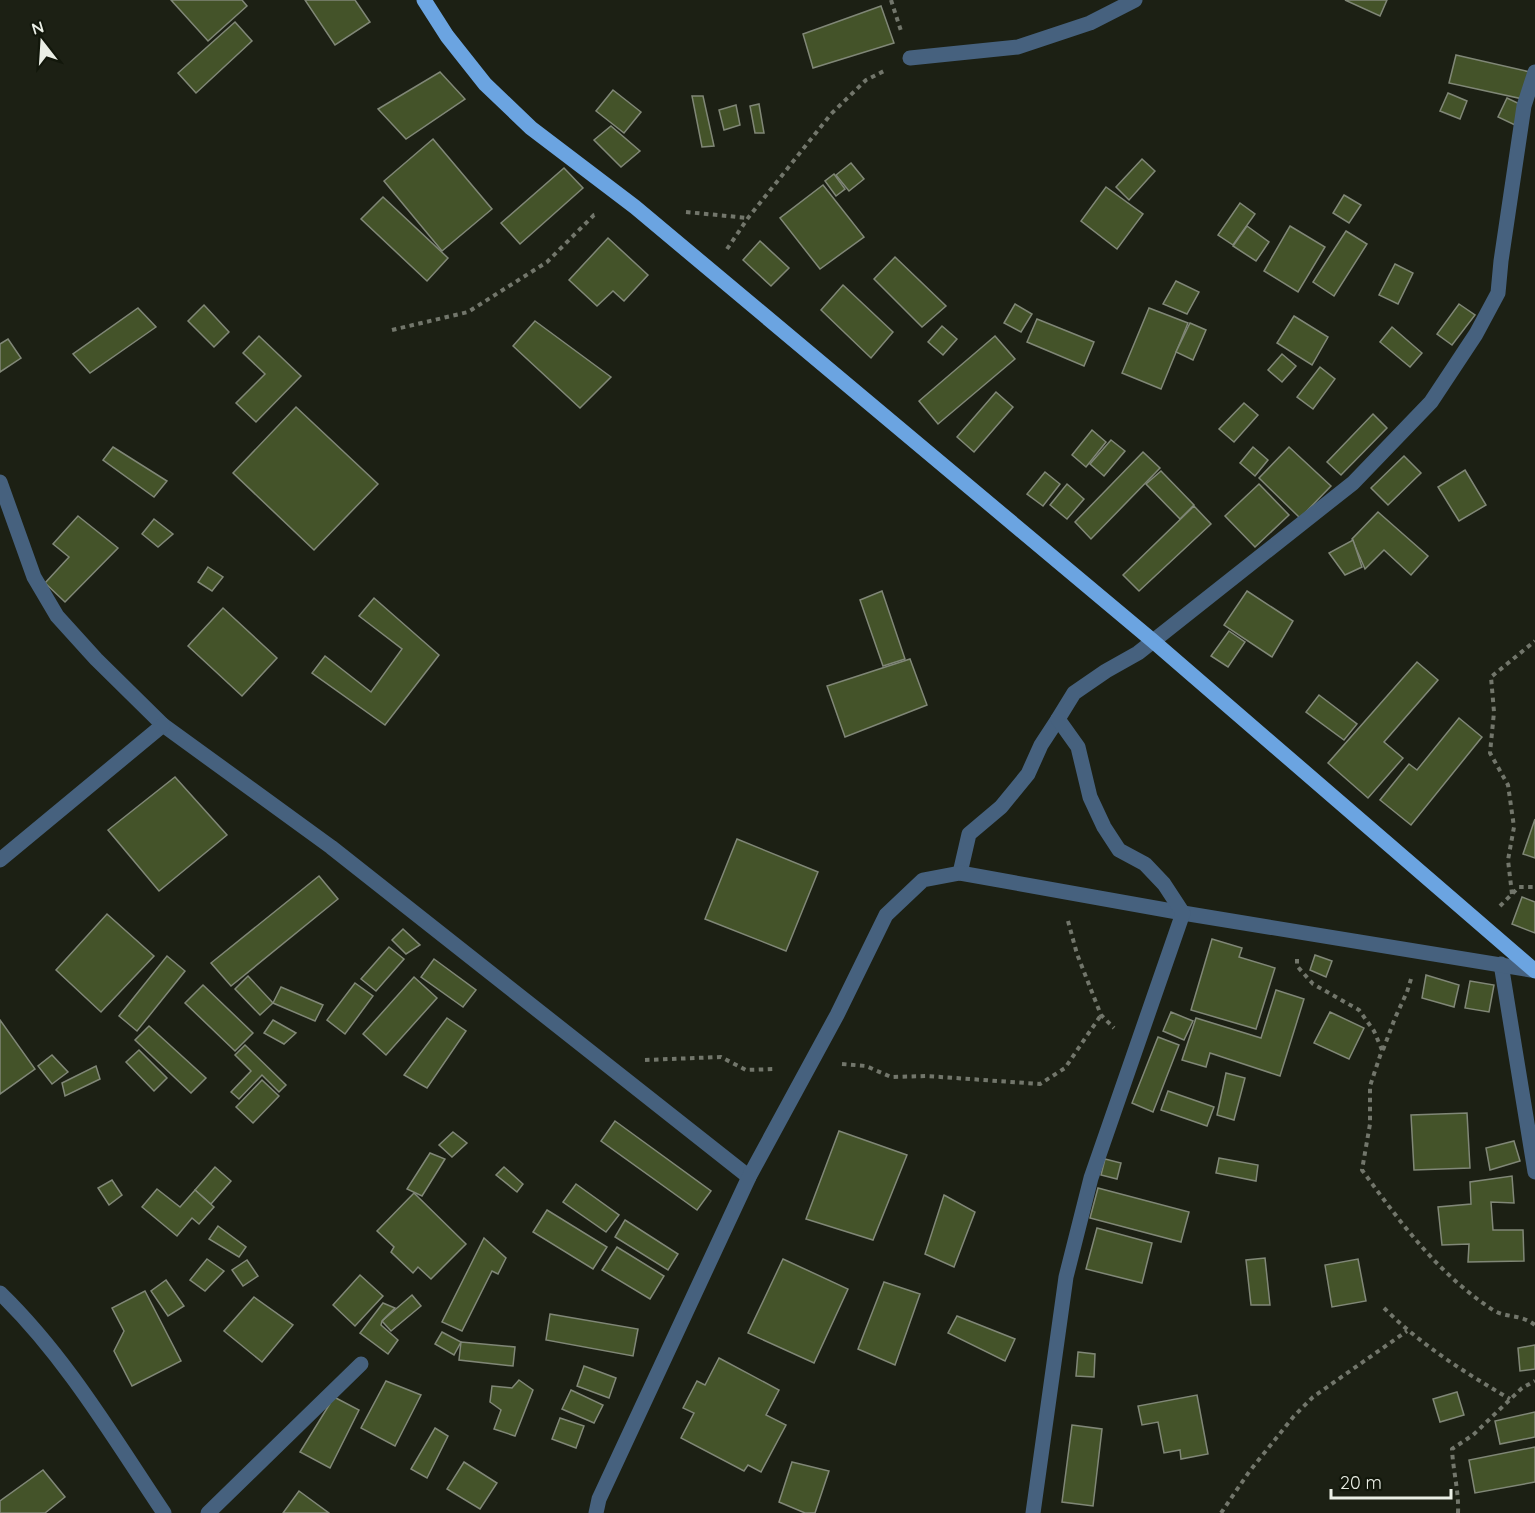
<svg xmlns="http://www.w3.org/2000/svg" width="1535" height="1513" font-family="Quicksand,sans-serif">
	<rect width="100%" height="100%" fill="#1c2014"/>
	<g fill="#445329" stroke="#808777" stroke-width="1.5">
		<path d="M171,0H242L247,6L208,41Z"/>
		<path d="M305,0H355L370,22L335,45Z"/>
		<path d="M1345,0H1387L1380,16Z"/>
		<path d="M881,6L894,43L813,68L803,34Z"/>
		<path d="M235,22L252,41L196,93L178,73Z"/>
		<path d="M1456,55L1530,72L1523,99L1449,83Z"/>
		<path d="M440,72L465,99L406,139L378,109Z"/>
		<path d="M613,90L641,112L624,133L596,111Z"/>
		<path d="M1448,93L1467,101L1460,119L1440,111Z"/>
		<path d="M692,96H703L714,146L702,147Z"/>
		<path d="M1507,98L1524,106L1515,125L1498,117Z"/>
		<path d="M759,104L764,133H755L750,106Z"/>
		<path d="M736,105L740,125L724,130L719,110Z"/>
		<path d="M611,126L640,151L621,167L594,140Z"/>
		<path d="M433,139L492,209L442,251L384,181Z"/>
		<path d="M1142,159L1155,171L1129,200L1116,187Z"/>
		<path d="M851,163L864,179L849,191L836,175Z"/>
		<path d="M564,168L583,188L520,244L501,223Z"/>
		<path d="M834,174L845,189L836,196L825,181Z"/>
		<path d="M823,185L864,237L820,269L780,218Z"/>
		<path d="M1106,187L1143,214L1117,249L1081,221Z"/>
		<path d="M1344,195L1361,205L1349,223L1333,213Z"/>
		<path d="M383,197L448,258L427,281L361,219Z"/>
		<path d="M1240,203L1255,214L1233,245L1218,235Z"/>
		<path d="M1247,226L1269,242L1256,261L1233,246Z"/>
		<path d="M1290,226L1325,247L1298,292L1264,271Z"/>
		<path d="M1346,231L1367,244L1334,296L1313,282Z"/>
		<path d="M608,238L648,275L624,301L613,291L597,306L569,280Z"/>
		<path d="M760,241L789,268L771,286L743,260Z"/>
		<path d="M895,257L946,306L922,327L874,279Z"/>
		<path d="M1395,264L1413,273L1398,304L1379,295Z"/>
		<path d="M1176,281L1199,292L1187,314L1163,304Z"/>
		<path d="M843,285L893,332L871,358L821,310Z"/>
		<path d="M1015,304L1032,314L1021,332L1004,323Z"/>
		<path d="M1459,304L1475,315L1452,345L1437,334Z"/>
		<path d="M204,305L229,332L214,347L188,321Z"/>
		<path d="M138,308L156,327L90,373L73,354Z"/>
		<path d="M1149,308L1188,323L1161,389L1122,373Z"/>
		<path d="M1294,316L1328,337L1312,365L1277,343Z"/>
		<path d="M1037,319L1094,342L1084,366L1027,342Z"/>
		<path d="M535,321L611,377L580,408L513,346Z"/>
		<path d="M1190,323L1206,330L1193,360L1176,352Z"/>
		<path d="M942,326L957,339L943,355L928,342Z"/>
		<path d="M1392,327L1422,353L1410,367L1380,342Z"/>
		<path d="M259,336L301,376L256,422L236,403L265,374L243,353Z"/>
		<path d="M995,336L1015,359L938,424L919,401Z"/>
		<path d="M8,339L21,358L0,372V344Z"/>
		<path d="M1282,354L1296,366L1282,382L1268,370Z"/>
		<path d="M1320,367L1335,379L1313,409L1297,397Z"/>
		<path d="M996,392L1013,407L974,452L957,437Z"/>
		<path d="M1244,403L1258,415L1234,442L1219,429Z"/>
		<path d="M296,407L378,484L314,550L233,473Z"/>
		<path d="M1373,414L1387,428L1341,475L1327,462Z"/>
		<path d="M1092,430L1106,442L1086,467L1072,455Z"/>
		<path d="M1111,440L1125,451L1104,476L1090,464Z"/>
		<path d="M113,447L167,481L154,497L103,460Z"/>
		<path d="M1253,447L1268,460L1255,476L1240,463Z"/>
		<path d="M1289,447L1331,486L1300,518L1259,478Z"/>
		<path d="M1143,452L1160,468L1091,539L1075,522Z"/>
		<path d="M1404,456L1421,473L1388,505L1371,488Z"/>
		<path d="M1465,470L1486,505L1459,521L1438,487Z"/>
		<path d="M1161,471L1194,505L1180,519L1146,484Z"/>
		<path d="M1045,472L1060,484L1043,506L1027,494Z"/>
		<path d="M1067,484L1084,499L1067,519L1050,505Z"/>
		<path d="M1259,484L1289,515L1255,547L1225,516Z"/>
		<path d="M1194,506L1211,524L1139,591L1123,575Z"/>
		<path d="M1378,512L1428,556L1411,575L1384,550L1365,569L1352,539Z"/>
		<path d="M78,516L118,548L65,602L45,583L69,557L53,544Z"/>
		<path d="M154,519L173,534L158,547L142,534Z"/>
		<path d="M1353,540L1362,567L1345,575L1329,553Z"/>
		<path d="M208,567L223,577L212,591L198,582Z"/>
		<path d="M882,591L905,659L883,666L860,600Z"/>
		<path d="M1247,591L1293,621L1272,657L1224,625Z"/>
		<path d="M374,598L439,655L385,725L312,673L325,656L371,692L402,649L359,616Z"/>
		<path d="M223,608L277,658L242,696L188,646Z"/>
		<path d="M1229,631L1245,642L1228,667L1211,656Z"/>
		<path d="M910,659L927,705L845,737L827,686Z"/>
		<path d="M1417,662L1438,680L1384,742L1403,758L1368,798L1328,763Z"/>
		<path d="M1319,695L1357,724L1344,740L1306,712Z"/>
		<path d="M1459,718L1482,737L1411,825L1380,800L1409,764L1417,770Z"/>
		<path d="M175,777L227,835L159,891L108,830Z"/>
		<path d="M1535,819V858L1523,854Z"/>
		<path d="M737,839L818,872L786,951L705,919Z"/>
		<path d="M319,876L338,899L231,986L211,963Z"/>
		<path d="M1522,897L1535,902V933L1512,924Z"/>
		<path d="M107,914L154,956L101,1012L56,970Z"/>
		<path d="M403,929L420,945L406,954L392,940Z"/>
		<path d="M1212,939L1242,948L1239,957L1275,968L1256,1029L1191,1010Z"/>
		<path d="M389,947L404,959L376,991L361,979Z"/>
		<path d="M1315,955L1332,961L1326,977L1310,970Z"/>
		<path d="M167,956L185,971L137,1031L119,1016Z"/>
		<path d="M434,959L476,990L463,1007L421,977Z"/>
		<path d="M1426,975L1459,985L1454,1007L1422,998Z"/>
		<path d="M248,976L273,1003L260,1015L235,989Z"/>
		<path d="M414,977L437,998L386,1055L363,1034Z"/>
		<path d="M1470,981L1494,985L1489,1012L1465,1008Z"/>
		<path d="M355,983L373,996L345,1034L327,1020Z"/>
		<path d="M203,985L253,1033L235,1051L185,1003Z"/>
		<path d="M281,987L323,1005L315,1021L273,1003Z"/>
		<path d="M1276,990L1304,999L1280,1076L1210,1053L1206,1067L1182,1060L1196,1018L1261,1038Z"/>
		<path d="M1171,1012L1193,1021L1184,1040L1163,1031Z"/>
		<path d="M1330,1012L1364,1028L1349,1059L1314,1043Z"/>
		<path d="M447,1018L466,1031L427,1088L404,1075Z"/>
		<path d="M0,1020L35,1069L0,1094Z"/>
		<path d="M273,1020L296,1033L284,1044L264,1033Z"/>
		<path d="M149,1026L206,1078L191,1093L135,1040Z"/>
		<path d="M1158,1037L1179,1045L1153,1112L1132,1103Z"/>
		<path d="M245,1045L286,1085L279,1092L262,1075L239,1099L231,1092L251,1071L235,1055Z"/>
		<path d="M139,1050L167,1078L154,1091L126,1062Z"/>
		<path d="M52,1055L68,1072L52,1084L38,1066Z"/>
		<path d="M96,1066L100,1079L65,1096L62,1083Z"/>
		<path d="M1226,1073L1245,1078L1234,1120L1217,1115Z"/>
		<path d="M262,1080L279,1096L253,1123L236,1107Z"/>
		<path d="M1168,1091L1214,1107L1207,1126L1161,1110Z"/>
		<path d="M1467,1113L1470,1168L1414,1170L1411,1115Z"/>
		<path d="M615,1121L711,1191L697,1210L601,1141Z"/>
		<path d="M839,1131L907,1155L873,1240L806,1219Z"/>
		<path d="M453,1132L467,1143L452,1157L439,1145Z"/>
		<path d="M1514,1141L1520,1161L1490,1170L1486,1148Z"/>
		<path d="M430,1153L445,1159L422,1196L407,1189Z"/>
		<path d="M1219,1158L1258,1165L1256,1181L1216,1173Z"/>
		<path d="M1105,1159L1121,1163L1117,1179L1101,1175Z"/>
		<path d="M215,1167L231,1181L211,1204L195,1190Z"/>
		<path d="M504,1167L523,1184L517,1192L496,1175Z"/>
		<path d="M1512,1176L1514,1203L1491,1202L1493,1230H1523L1524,1261L1468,1262L1469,1244L1442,1245L1438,1207L1471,1204L1470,1182Z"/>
		<path d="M112,1180L122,1195L109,1205L98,1188Z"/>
		<path d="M576,1184L619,1215L606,1232L563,1202Z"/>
		<path d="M1098,1188L1189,1212L1181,1242L1090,1218Z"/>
		<path d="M157,1189L180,1207L195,1190L214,1207L199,1224L192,1218L177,1236L142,1207Z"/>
		<path d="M414,1193L466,1244L431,1279L418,1267L413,1273L391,1252L394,1247L377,1231Z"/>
		<path d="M944,1195L975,1212L954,1267L925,1254Z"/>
		<path d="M547,1210L607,1247L593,1269L533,1232Z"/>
		<path d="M625,1220L678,1254L668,1270L615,1237Z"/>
		<path d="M218,1226L246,1247L239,1257L209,1239Z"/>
		<path d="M1097,1228L1152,1243L1142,1283L1086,1269Z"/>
		<path d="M484,1238L506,1258L498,1274L492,1271L462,1331L442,1322Z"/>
		<path d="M617,1247L664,1276L650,1299L602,1270Z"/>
		<path d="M1265,1258L1270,1305H1251L1246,1260Z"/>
		<path d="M207,1259L224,1271L205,1291L190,1280Z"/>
		<path d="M783,1259L848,1289L814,1363L748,1333Z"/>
		<path d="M1358,1259L1366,1301L1332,1307L1325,1265Z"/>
		<path d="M247,1260L258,1276L243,1286L232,1270Z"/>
		<path d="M360,1275L383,1296L355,1326L333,1305Z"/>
		<path d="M166,1280L184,1306L168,1316L151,1291Z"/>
		<path d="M884,1282L920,1294L895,1365L858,1349Z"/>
		<path d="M145,1291L181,1361L132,1386L114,1351L124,1331L112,1308Z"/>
		<path d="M412,1295L421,1306L391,1331L382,1321Z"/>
		<path d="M254,1297L293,1325L262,1362L224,1331Z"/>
		<path d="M383,1303L395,1308L382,1321L381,1325L398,1340L388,1354L360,1333Z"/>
		<path d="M550,1314L638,1329L633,1356L546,1340Z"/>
		<path d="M957,1316L1015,1339L1005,1361L948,1333Z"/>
		<path d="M442,1332L461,1342L454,1355L435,1344Z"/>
		<path d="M461,1342L515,1347L513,1366L459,1360Z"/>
		<path d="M1535,1345V1369L1520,1371L1518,1348Z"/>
		<path d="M1078,1352L1095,1354L1094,1377L1076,1376Z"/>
		<path d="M719,1358L779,1390L766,1415L786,1425L761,1472L748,1465L744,1471L681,1438L694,1413L683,1408L697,1381L705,1385Z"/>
		<path d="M584,1366L616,1378L609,1398L577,1386Z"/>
		<path d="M519,1380L533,1390L515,1436L494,1429L501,1410L490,1402L492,1386L512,1388Z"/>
		<path d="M386,1381L421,1395L395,1446L361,1428Z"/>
		<path d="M571,1390L603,1405L594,1423L562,1409Z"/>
		<path d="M1457,1392L1464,1415L1440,1422L1433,1399Z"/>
		<path d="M1197,1395L1208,1454L1181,1459L1180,1450L1164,1453L1158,1422L1142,1425L1138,1406Z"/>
		<path d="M334,1397L359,1410L330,1468L300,1452Z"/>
		<path d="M1535,1412V1437L1500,1444L1495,1421Z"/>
		<path d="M560,1418L584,1426L576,1448L552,1439Z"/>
		<path d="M1072,1425L1102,1429L1093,1506L1062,1502Z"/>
		<path d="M435,1428L448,1436L427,1478L411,1469Z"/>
		<path d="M1535,1447V1482L1475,1493L1469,1460Z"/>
		<path d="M464,1462L497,1483L480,1509L447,1489Z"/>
		<path d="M792,1462L829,1471L815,1513H805L779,1502Z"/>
		<path d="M43,1470L65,1497L45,1513H0V1501Z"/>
		<path d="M299,1491L329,1513H283Z"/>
	</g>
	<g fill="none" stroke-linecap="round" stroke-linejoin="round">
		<g stroke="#72766b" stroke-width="4" stroke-dasharray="4.5 4.5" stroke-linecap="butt">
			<path d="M891,0L901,31"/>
			<path d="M686,212L748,218"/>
			<path d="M727,249L748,218L831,114L866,80L886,70"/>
			<path d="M392,330L468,312L547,262L594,215L598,214"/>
			<path d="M1512,894L1508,860L1514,827L1508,785L1490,753L1494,712L1491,677L1535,641"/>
			<path d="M1500,906L1519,887H1535"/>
			<path d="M1068,921L1077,954L1101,1015L1114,1028"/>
			<path d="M1297,959V966L1313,984L1359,1010L1374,1031L1382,1050L1370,1086V1124L1362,1170C1400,1222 1438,1274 1493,1310C1506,1318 1521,1314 1535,1325"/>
			<path d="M1383,1050L1395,1018L1407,992L1411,979"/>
			<path d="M645,1060L721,1057L746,1070L775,1069"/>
			<path d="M842,1064L866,1066L891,1077L927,1076L1040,1084L1065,1068L1101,1015"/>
			<path d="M1384,1308C1421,1345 1464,1372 1510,1399"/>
			<path d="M1221,1513L1249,1472L1294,1416L1313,1397L1407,1331"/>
			<path d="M1458,1513C1459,1491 1453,1471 1452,1449L1473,1435L1522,1388L1535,1381"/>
		</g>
		<g stroke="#46617e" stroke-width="15">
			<path d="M910,58L1018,47L1090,23L1135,0"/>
			<path d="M0,482L34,577L57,616L96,659L163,725L331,847L749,1177"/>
			<path d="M0,860L163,725"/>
			<path d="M960,873L969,834L1001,807L1028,774L1041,745L1058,719"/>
			<path d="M1501,964L1535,1172"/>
			<path d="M0,1293C66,1357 113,1437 164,1513"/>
			<path d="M208,1513L361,1364"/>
			<path d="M596,1513L599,1499L749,1177L837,1015L886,915L923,880L960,873L1183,913L1531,970"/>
			<path d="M1033,1513L1066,1277L1091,1178L1183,913L1164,884L1145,864L1119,850L1104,827L1090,797L1078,747L1058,719L1074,693L1106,671L1138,653L1353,483L1431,402L1476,334L1498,293L1501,261L1524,106L1535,72"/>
		</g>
		<path stroke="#6ba4e1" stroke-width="15" d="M424,0L447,36L485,84L531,128L635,207L1153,641L1535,971"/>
	</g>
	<g transform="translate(42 42) rotate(343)" stroke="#12170b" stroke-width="4.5" paint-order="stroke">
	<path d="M0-4.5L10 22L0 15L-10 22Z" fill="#ebefe6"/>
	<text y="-9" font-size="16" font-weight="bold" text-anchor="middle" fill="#ebefe6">N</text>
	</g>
	<path d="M1331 1489v9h120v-9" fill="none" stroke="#ebefe6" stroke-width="3"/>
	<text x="1340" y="1489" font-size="18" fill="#ebefe6" stroke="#12170b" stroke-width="4.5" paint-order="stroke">20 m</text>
</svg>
